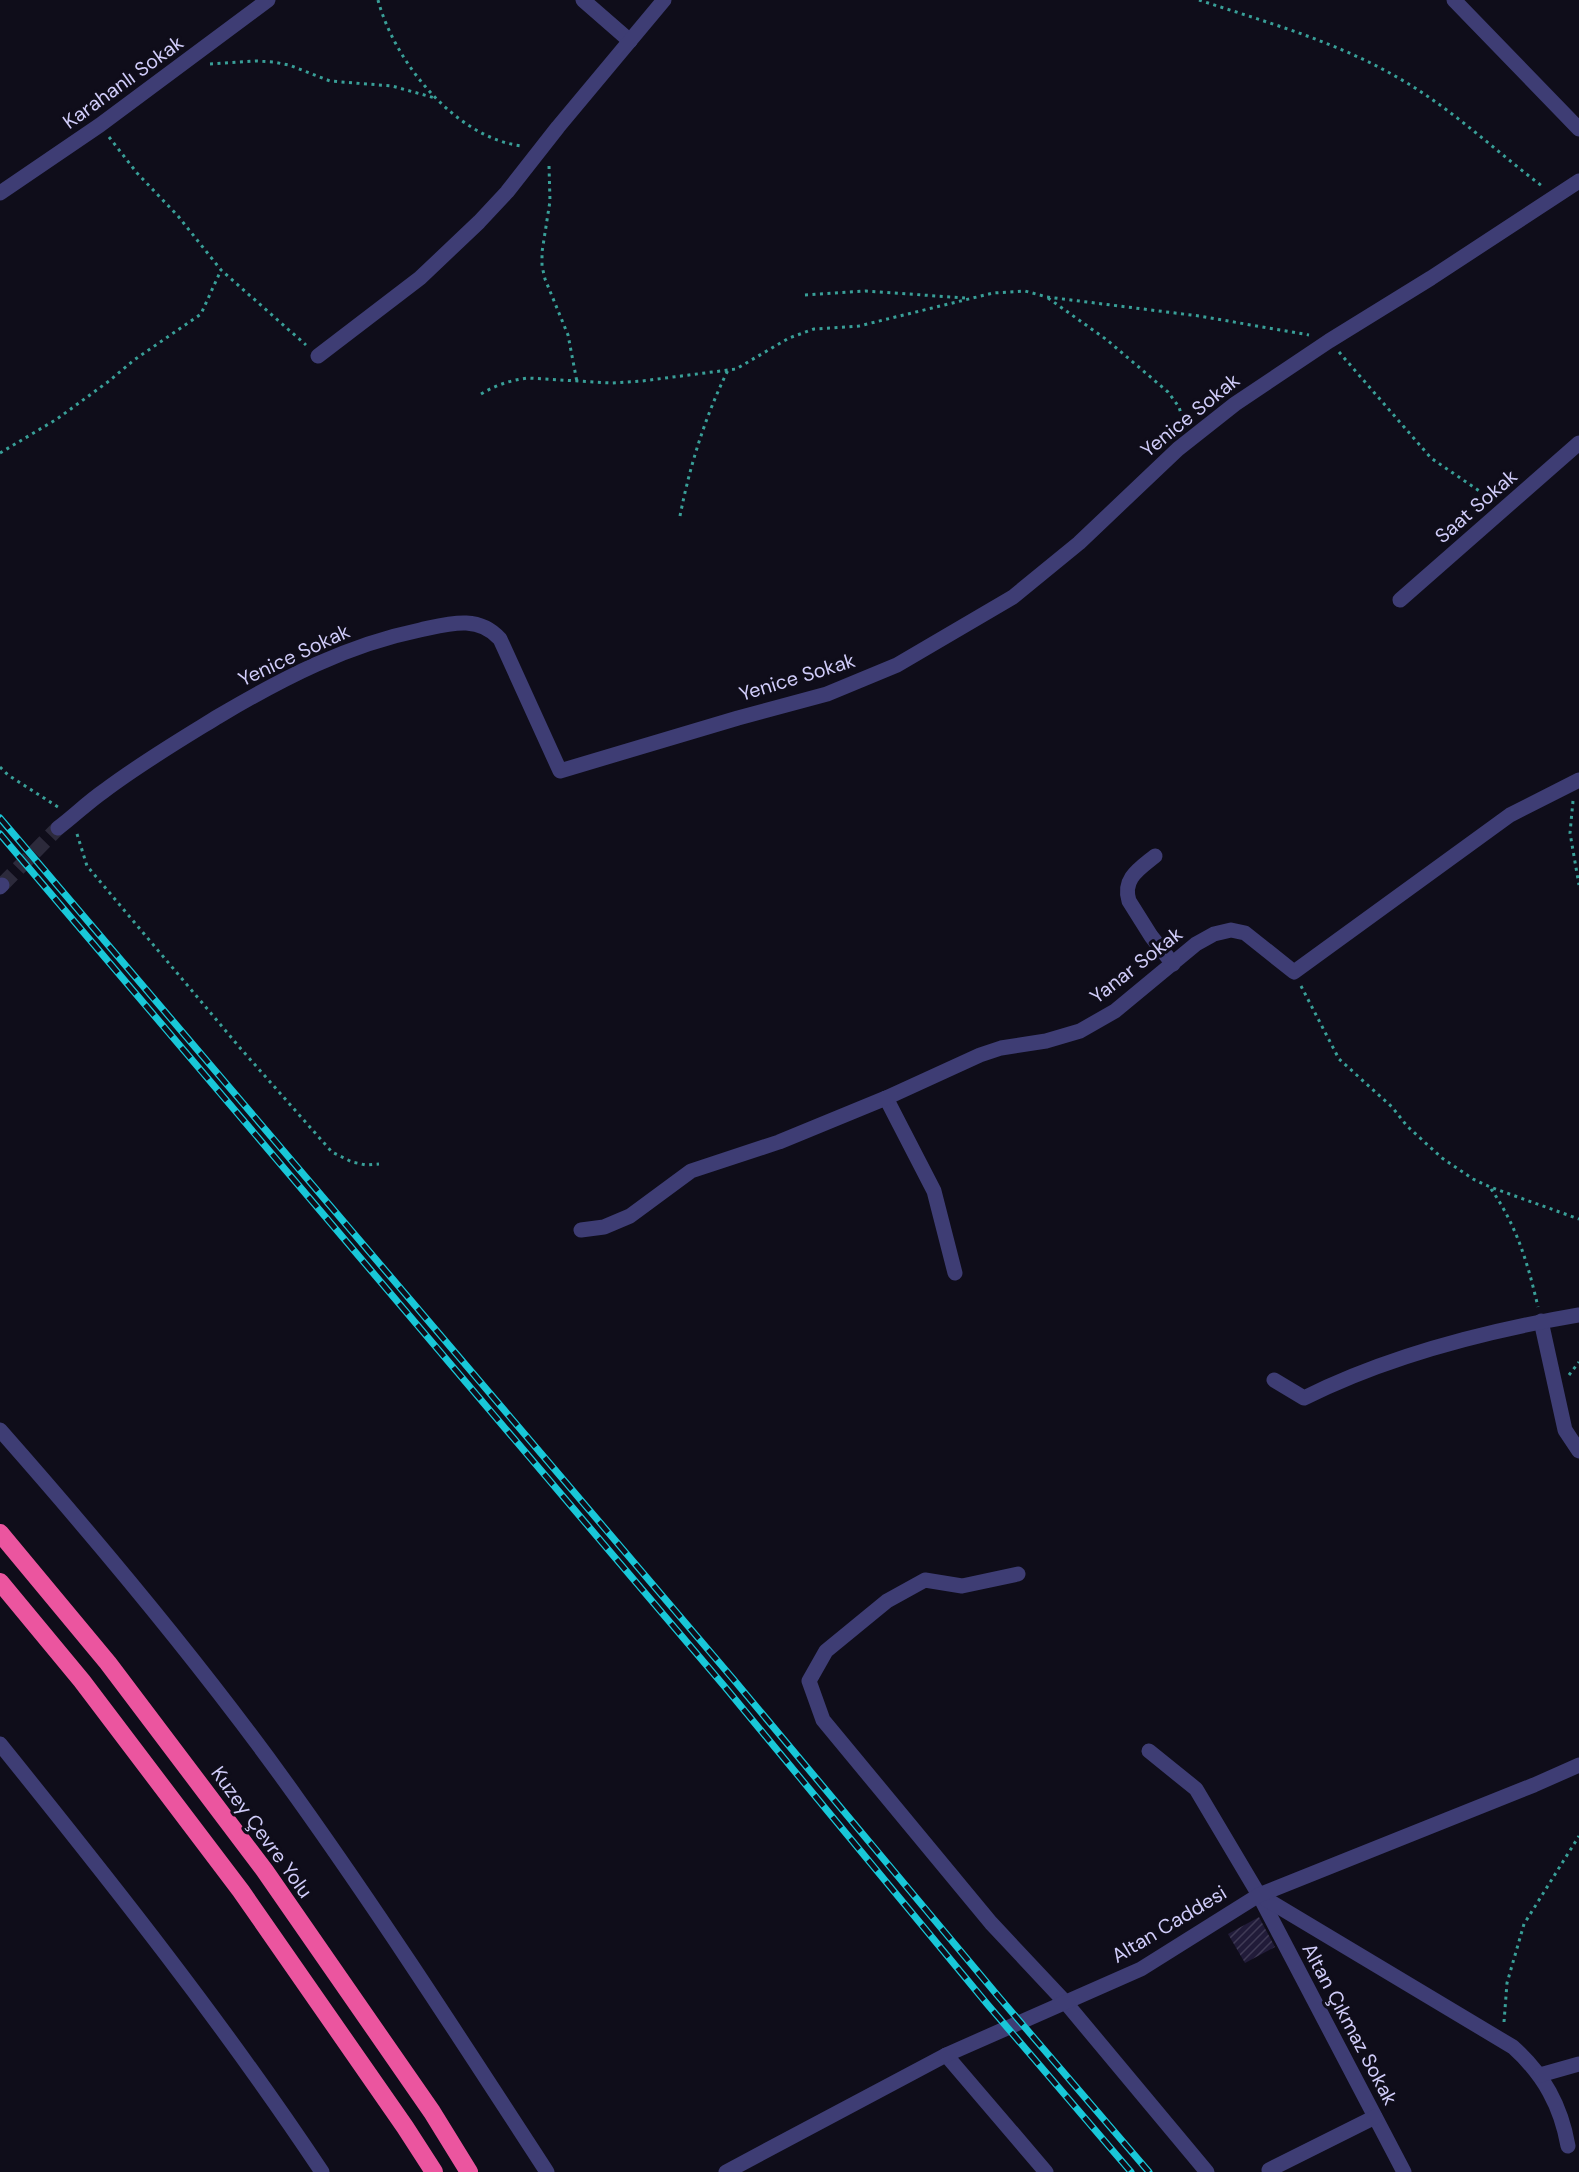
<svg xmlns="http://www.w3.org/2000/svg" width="1579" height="2172" font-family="'DM Sans',sans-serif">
	<defs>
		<pattern id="building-hatch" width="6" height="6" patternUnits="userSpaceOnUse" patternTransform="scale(1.5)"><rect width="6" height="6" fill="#211b39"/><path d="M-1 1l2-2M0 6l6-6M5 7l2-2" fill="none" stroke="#403b56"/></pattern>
	</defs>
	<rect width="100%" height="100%" fill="#0f0d1a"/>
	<path fill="url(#building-hatch)" d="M1259,1917L1275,1947L1245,1963L1228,1934Z"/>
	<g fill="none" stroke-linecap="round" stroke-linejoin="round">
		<path stroke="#2c2a3b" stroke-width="15" stroke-dasharray="15 8" stroke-linecap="butt" d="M2,885L58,828"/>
		<g stroke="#399f98" stroke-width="3" stroke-dasharray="3 4.5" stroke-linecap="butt">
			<path d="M378,0C394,61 455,138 522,146"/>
			<path d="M1199,0C1266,22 1334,41 1395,76C1449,106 1493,149 1542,186"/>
			<path d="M210,64L256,61L273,62L289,65L330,81L392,86L435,98"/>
			<path d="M109,137L137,173L178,216L221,270L306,345"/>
			<path d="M549,166L550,201L542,252V266L545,279L568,335L577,382"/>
			<path d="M805,295L866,291L965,298"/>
			<path d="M1048,298L1107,340L1168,392L1179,407L1184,424"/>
			<path d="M1339,352L1431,458L1491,499"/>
			<path d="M481,394C496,385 511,380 528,378L611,383L642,381L736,369L789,338L814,329L859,326L993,293L1025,291L1047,297L1199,316L1309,335"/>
			<path d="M0,453L57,419L109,381L134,360L201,314L221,270"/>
			<path d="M680,516C690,465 705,417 728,370"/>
			<path d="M0,767L8,775L58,807"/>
			<path d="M1573,801L1570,833L1579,885"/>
			<path d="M77,834L87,866L241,1049L332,1152L352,1162L366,1165L379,1164"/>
			<path d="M1301,986L1339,1059L1392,1107L1407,1126L1442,1158L1473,1179L1490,1187L1579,1219"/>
			<path d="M1491,1189C1517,1226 1528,1264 1538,1307"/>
			<path d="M1569,1375L1579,1362"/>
			<path d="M1504,2022L1507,1983L1524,1924L1579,1836"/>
		</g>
		<g stroke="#3e3d74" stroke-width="15">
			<path d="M583,0L630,41"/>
			<path d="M1454,0L1579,129"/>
			<path d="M0,193L100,125L268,0"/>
			<path d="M318,356L420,278L479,222L507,192L558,127L664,0"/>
			<path d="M1400,600L1579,443"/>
			<path d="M58,828C74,816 88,802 104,791C141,763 180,740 219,716C283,678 347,645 420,630C448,624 478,614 500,639L560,771L738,718L827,694L897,665L1013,597L1079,543L1178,449L1235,404L1329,341L1431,278L1579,181"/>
			<path d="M1155,856C1139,869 1122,879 1129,901L1151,936L1173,964"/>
			<path d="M0,887L2,885"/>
			<path d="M886,1098L934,1191L955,1273"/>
			<path d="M581,1230L604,1227L630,1216L691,1171L779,1142L886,1098L980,1055L1001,1048L1046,1041L1080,1031L1115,1011L1196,944L1214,934L1231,930L1245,933L1294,972L1510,815L1579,780"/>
			<path d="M1541,1321L1565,1430L1579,1451"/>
			<path d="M1274,1380L1304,1398C1390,1355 1485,1331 1579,1315"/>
			<path d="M0,1430C104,1548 206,1670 297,1798C384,1920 465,2046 547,2172"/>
			<path d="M1018,1574L962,1586L925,1580L887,1601L826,1651L809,1681L823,1720L991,1923L1066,2003L1207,2172"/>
			<path d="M0,1744C112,1883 223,2023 322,2172"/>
			<path d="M1149,1751L1196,1789L1259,1895L1404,2172"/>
			<path d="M1259,1895L1513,2047C1544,2075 1561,2106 1568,2146"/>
			<path d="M946,2055L1046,2172"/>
			<path d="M1540,2075L1579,2064"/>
			<path d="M1269,2170L1375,2117"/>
			<path d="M726,2172L946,2055L1141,1969L1259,1895L1534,1785L1579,1765"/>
		</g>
		<g stroke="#eb559f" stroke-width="18">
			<path d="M0,1533L108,1663L265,1871L432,2112L469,2172"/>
			<path d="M0,1582L82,1681L241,1891L405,2127L434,2172"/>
		</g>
		<g stroke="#19c7d8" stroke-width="7">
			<g id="rail">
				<path d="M0,818L734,1680L998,1996L1149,2172"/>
				<path d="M0,834L725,1687L988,2005L1131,2172"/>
			</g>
		</g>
		<use href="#rail" stroke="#0f0d1a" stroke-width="4.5" stroke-dasharray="14" stroke-linecap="butt"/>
	</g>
	<g text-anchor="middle" stroke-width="6" stroke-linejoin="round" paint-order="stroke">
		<g font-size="20" fill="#d0ccf9" stroke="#0f0d1a">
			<text transform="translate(123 82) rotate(-36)" y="7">Karahanlı Sokak</text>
			<text transform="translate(1190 415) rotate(-39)" y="7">Yenice Sokak</text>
			<text transform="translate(1476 506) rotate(-41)" y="7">Saat Sokak</text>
			<text transform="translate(294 655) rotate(-25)" y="7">Yenice Sokak</text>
			<text transform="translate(797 677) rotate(-17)" y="7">Yenice Sokak</text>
			<text transform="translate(1136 965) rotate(-38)" y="7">Yanar Sokak</text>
			<text transform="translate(262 1832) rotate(54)" y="7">Kuzey Çevre Yolu</text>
			<text transform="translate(1169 1924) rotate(-31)" y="7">Altan Caddesi</text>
			<text transform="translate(1350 2024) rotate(62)" y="7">Altan Çıkmaz Sokak</text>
		</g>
	</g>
</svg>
